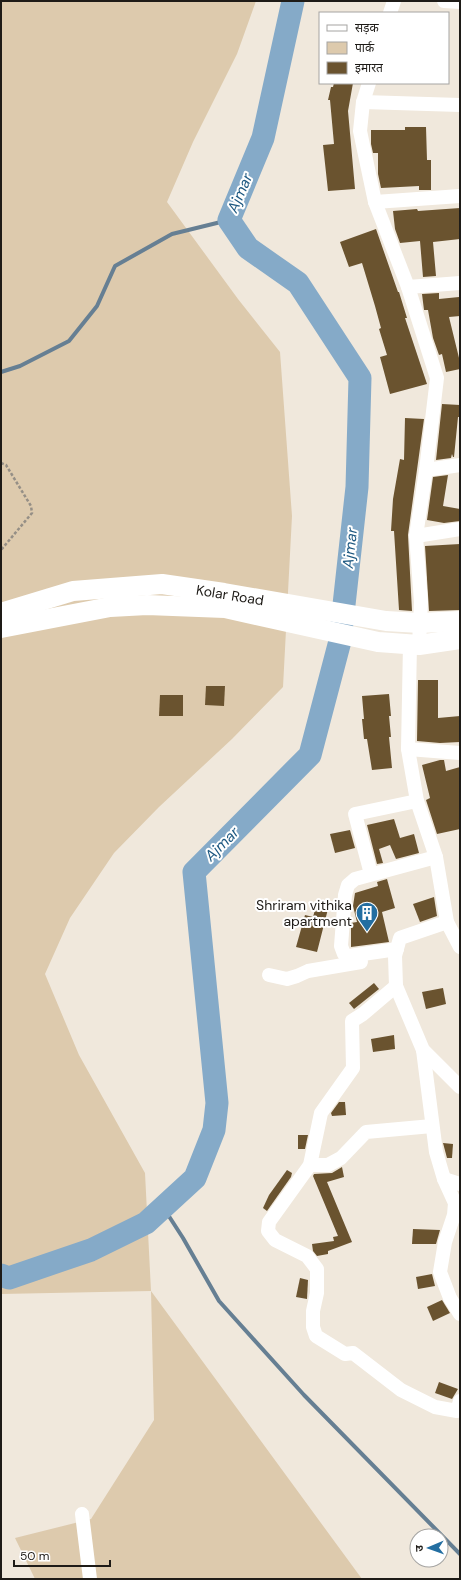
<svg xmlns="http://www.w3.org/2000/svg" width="461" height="1580" font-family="'DM Sans','Noto Sans Devanagari',sans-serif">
	<rect width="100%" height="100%" fill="#f0e8dc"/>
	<path fill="#ddcaad" d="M1,1H256L237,54L193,142L167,202L238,299L280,352L292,516L283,687L232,739L159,807L114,853L70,918L45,974L79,1055L145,1173L151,1291L362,1579H35L15,1538L91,1519L154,1420L151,1291L1,1294Z"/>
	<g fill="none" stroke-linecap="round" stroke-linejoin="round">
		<g stroke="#667f93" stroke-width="4">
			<path d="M1,372L20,366L69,341L97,306L115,266L172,234L229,220"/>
			<path d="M163,1207L183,1238L219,1301L304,1395L460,1554"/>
		</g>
		<path stroke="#85aac8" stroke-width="23" d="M1,1275L9,1278L91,1250L146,1223L195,1178L214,1130L217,1103L194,872L310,755L340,641L357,487L360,378L298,283L248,248L229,220L263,138L293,1"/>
	</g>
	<g fill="#6a532f">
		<path d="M334,83H353L348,111L355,189L328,191L323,145L334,144L330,100H328L331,87H333Z"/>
		<path d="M405,127H426L427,160H431V190H419V186L381,188L378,174V153H373L371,144V130H405Z"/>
		<path d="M460,208V239L433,242L436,276L423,277L420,241L400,243L395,229L393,211L417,209L418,211Z"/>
		<path d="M376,229L398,292H399L407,318H405L427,384L390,394L380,357L387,355L379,329L381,328L375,306L362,263L349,267L340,242Z"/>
		<path d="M439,293V299L459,297L460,307V316L449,317L460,362V369L446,372L442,354L439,355L433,338L428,310H424L422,294Z"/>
		<path d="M442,404L460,405L459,417H458L454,457H453L452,454L451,458L436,460Z"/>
		<path d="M405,418L424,419L408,535L412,611L399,610L394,531H391L393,499L400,459L404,460Z"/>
		<path d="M448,475L443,506L460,509V521L444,523L427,520L433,477Z"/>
		<path d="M460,544V610L429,611L425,546Z"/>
		<path d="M418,680H438V718L460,716V742L440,743L417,741Z"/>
		<path d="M206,686H225L224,706L205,705Z"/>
		<path d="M389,694L391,716H389L391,737H389L392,768L372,770L367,739H364L362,719H364L362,696Z"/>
		<path d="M160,695H183V716H159Z"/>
		<path d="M440,760H444L446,771L460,767V829L437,834L426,800L430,798L422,765Z"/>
		<path d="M394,819L400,838L414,834L419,853L396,859L390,845L379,849L383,863L377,864L367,825Z"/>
		<path d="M350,830L355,848L335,853L330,834Z"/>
		<path d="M387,879L395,908L382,912L389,942L351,947V923L357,922L353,906L355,893L378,886L377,882Z"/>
		<path d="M434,897L437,916L420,922L413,904Z"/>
		<path d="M316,906L328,909L317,952L296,947L305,915L313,917Z"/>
		<path d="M374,983L379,989L354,1009L349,1003Z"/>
		<path d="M443,988L446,1004L426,1009L422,992Z"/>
		<path d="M394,1035L395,1049L373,1052L371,1039Z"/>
		<path d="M339,1102H345L346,1115L332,1116L331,1113Z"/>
		<path d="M298,1135H308L305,1149H298Z"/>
		<path d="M443,1143L453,1144L452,1158H447Z"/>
		<path d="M342,1167L344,1177L327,1182L352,1242L328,1251V1254L317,1256L313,1251L312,1244L334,1241L333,1237L338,1236L313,1176L314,1174L332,1173Z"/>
		<path d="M287,1170L292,1173L291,1177L267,1211L263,1208L269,1195Z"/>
		<path d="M413,1229L440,1230L436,1244H412Z"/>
		<path d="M432,1274L435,1286L418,1289L416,1277Z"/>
		<path d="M300,1278L308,1280L307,1299L296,1297Z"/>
		<path d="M442,1300L450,1313L433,1321L427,1307Z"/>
		<path d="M439,1382L458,1389L452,1399L435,1393Z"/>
	</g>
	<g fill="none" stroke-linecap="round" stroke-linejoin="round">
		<path stroke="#958f86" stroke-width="2.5" stroke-dasharray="3 2" stroke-linecap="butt" d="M1,463L6,465L31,506L32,513L1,550"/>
		<g stroke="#fff" stroke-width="14">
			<path d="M444,1L460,2"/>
			<path d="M390,13L394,1"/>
			<path d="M369,83L363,102L360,131L375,202L408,287L437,378L426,470L416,536L421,602L419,645"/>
			<path d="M363,102L460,105"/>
			<path d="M375,202L460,196"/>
			<path d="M408,287L460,283"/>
			<path d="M426,470L460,465"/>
			<path d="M416,536L460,529"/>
			<path d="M410,644L408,749L417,801L436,857L447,922L460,947"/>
			<path d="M408,749L460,753"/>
			<path d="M371,874L355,814L417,801"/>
			<path d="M447,922L400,938L395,956L396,986L423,1050L460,1087"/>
			<path d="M397,949L349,956L344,954L341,946L345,895L348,885L355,879L436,857"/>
			<path d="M269,975L287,979L297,976L308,971L361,962"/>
			<path d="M396,986L363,1014L352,1021L353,1068L321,1113L310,1165L269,1222L268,1231L275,1240L307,1256L317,1269V1293L313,1311V1327L316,1336L345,1354L353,1353L401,1390L435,1407L457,1411L460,1401"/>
			<path d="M423,1050L436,1152L444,1179L455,1203L454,1215L445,1242L440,1272L450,1298L460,1314"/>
			<path d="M310,1165H328L341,1158L366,1132L432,1126"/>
			<path d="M444,1179L460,1184"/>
			<path d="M82,1514L90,1579"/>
		</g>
		<g stroke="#fff" stroke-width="20">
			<path d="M1,613L73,591L162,584L224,593L386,621L420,623L460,621"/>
			<path d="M1,628L110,607L147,605L225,608L378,642L419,645L460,639"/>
		</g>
	</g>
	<defs>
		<g id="building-pin" transform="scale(1.15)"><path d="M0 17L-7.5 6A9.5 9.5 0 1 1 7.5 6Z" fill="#236ea1" stroke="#fff"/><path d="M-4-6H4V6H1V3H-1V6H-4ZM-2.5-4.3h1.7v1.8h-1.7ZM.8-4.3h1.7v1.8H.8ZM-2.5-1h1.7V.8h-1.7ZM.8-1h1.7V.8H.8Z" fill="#fff"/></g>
	</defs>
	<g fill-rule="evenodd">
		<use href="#building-pin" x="367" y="913"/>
	</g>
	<g text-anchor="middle" stroke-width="4" stroke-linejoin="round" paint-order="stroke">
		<g font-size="14" fill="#1e1b17" stroke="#fff">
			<text transform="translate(230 595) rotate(9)" y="5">Kolar Road</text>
		</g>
		<g font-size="14" fill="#1e1b17" stroke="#fff" text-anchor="end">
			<text x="352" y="910">Shriram vithika<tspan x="352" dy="16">apartment</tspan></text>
		</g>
		<g font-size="15" font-style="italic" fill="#1d5881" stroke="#fff">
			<text transform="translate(240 193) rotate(-67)" y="5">Ajmar</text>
			<text transform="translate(350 548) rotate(-84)" y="5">Ajmar</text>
			<text transform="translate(222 844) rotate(-45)" y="5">Ajmar</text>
		</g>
	</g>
	<rect width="461" height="1580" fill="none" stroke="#1e1b17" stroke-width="4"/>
	<rect x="319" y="12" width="130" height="72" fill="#ffffff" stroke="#a5a4a2"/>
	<rect x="327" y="25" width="20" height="6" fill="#ffffff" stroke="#a5a4a2"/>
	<text x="355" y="32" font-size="12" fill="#1e1b17">सड़क</text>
	<rect x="327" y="42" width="20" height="12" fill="#ddcaad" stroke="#a5a4a2"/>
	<text x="355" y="52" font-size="12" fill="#1e1b17">पार्क</text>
	<rect x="327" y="62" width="20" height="12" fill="#6a532f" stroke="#a5a4a2"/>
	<text x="355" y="72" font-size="12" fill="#1e1b17">इमारत</text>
	<g transform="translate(429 1548) rotate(268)"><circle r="19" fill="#ffffff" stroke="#a5a4a2"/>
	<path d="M0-3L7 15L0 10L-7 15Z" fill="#236ea1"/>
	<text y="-6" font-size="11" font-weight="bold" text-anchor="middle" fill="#1e1b17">उ</text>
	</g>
	<path d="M14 1560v6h96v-6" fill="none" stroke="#1e1b17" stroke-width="2"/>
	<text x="20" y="1560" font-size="12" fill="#1e1b17" stroke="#ffffff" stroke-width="3" paint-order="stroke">50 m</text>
</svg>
